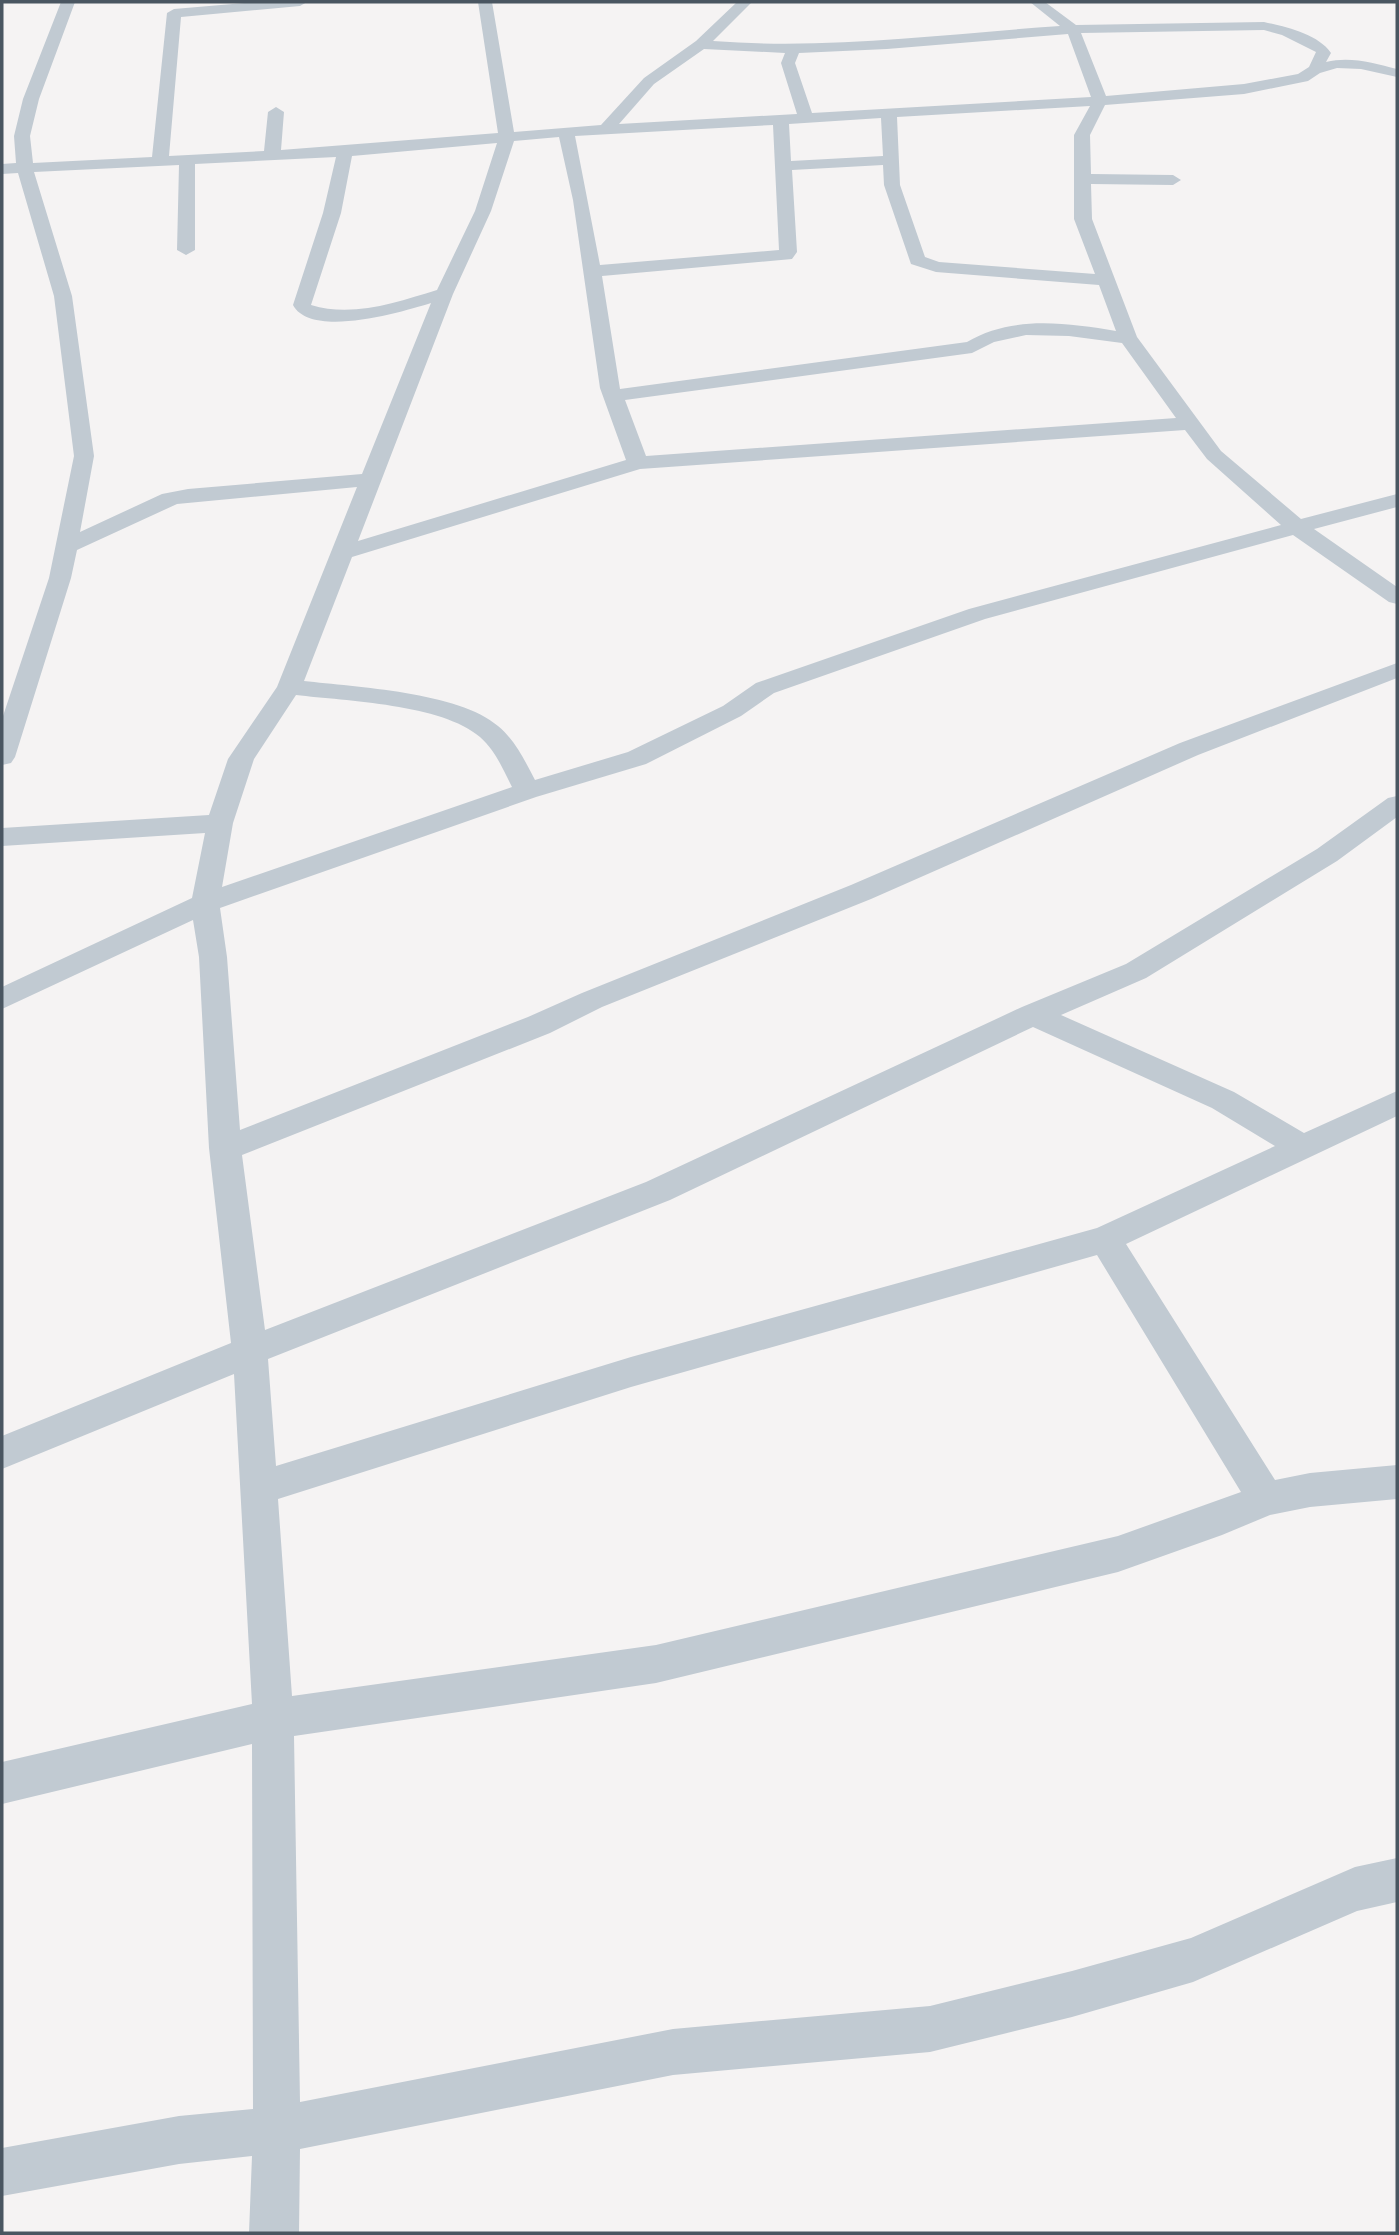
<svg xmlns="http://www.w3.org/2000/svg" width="1399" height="2235" font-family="Manrope,sans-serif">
	<rect width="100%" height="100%" fill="#f5f3f3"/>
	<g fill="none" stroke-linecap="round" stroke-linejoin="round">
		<path fill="#c1cad2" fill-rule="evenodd" d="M61,2H75L39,99L30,136L33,163L152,157L167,13L174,9L256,2H307L300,6L181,17L169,156L264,151L268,112L276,107L284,112L281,150L498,133L478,2H492L514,132L601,125L644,78L696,41L737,2H752L713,41C829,50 944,34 1060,26L1030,2H1045L1076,25L1264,22C1286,27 1318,34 1331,53L1326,62C1350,56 1374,63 1397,69V77L1361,69L1337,68L1320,73L1308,81L1244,94L1105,105L1090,135L1091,174L1173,175L1181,180L1173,185L1091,184L1092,219L1137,337L1221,451L1301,519L1397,494V507L1314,529L1397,587V604L1389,602L1293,535L985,619L774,693L741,716L646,764L536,797L220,908L227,957L240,1130L528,1017L582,993L851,885L1180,743L1397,663V678L1198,755L871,899L602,1007L550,1033L242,1155L265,1330L646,1182L1022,1007L1126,964L1317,849L1388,798L1397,796V817L1337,861L1146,978L1061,1015L1234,1092L1304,1133L1397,1091V1116L1126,1244L1275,1480L1310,1473L1397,1465V1499L1310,1507L1270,1515L1222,1535L1118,1572L656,1683L294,1736L300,2102L673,2029L930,2006L1072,1971L1191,1938L1355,1867L1397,1858V1902L1357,1911L1193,1982L1072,2017L930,2052L673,2075L300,2149L299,2233H249L252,2156L179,2164L2,2196V2148L179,2116L253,2109L252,1744L2,1804V1762L252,1704L234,1374L2,1469V1436L231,1343L209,1148L199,957L193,920L2,1009V987L192,898L205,833L2,846V828L209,815L228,759L277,687L357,487L177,504L77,550L71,578L15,757L11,763L2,765V719L49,578L74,456L54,296L18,173L2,174V164L16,163L14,136L23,99ZM1264,30L1282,35L1316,52L1309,67L1298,74L1244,84L1106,96L1081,33ZM1068,34L1091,97L812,113L795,63L799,53L887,49ZM704,49L785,53L781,63L797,114L619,124L654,84ZM1090,106L1074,135V219L1095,274L939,262L925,257L900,185L897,117ZM881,118L883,156L791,161L789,124ZM773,125L779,250L600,265L575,136ZM559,137L573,200L600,388L626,460L358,541L453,294L491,211L514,141ZM497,143L475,211L437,290C397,302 353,318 311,305L341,213L352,156ZM336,157L323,213L293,305C311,339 402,312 431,303L362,474L188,489L162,494L80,532L94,456L72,296L34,172L179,165L177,250L186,255L195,250V164ZM883,165L884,185L911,264L936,272L1099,285L1116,331C1067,323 1012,315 967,342L620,389L602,276L792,259L797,252L792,170ZM1026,335L1069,336L1122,343L1176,418L646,456L625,400L972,353L994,342ZM1185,430L1207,459L1281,525L969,609L756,683L723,706L628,752L535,780C525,761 515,740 498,726C459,692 355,687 304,681L352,557L640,469ZM296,695C346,701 442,704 480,737C495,750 503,769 512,787L222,887L233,823L254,759ZM1033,1027L1212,1108L1275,1146L1097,1228L631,1357L276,1466L268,1359L670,1200ZM1097,1255L1241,1492L1118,1536L656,1645L292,1696L278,1499L631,1387Z"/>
	</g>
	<rect width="1399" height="2235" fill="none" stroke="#4a5661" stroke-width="7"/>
</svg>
